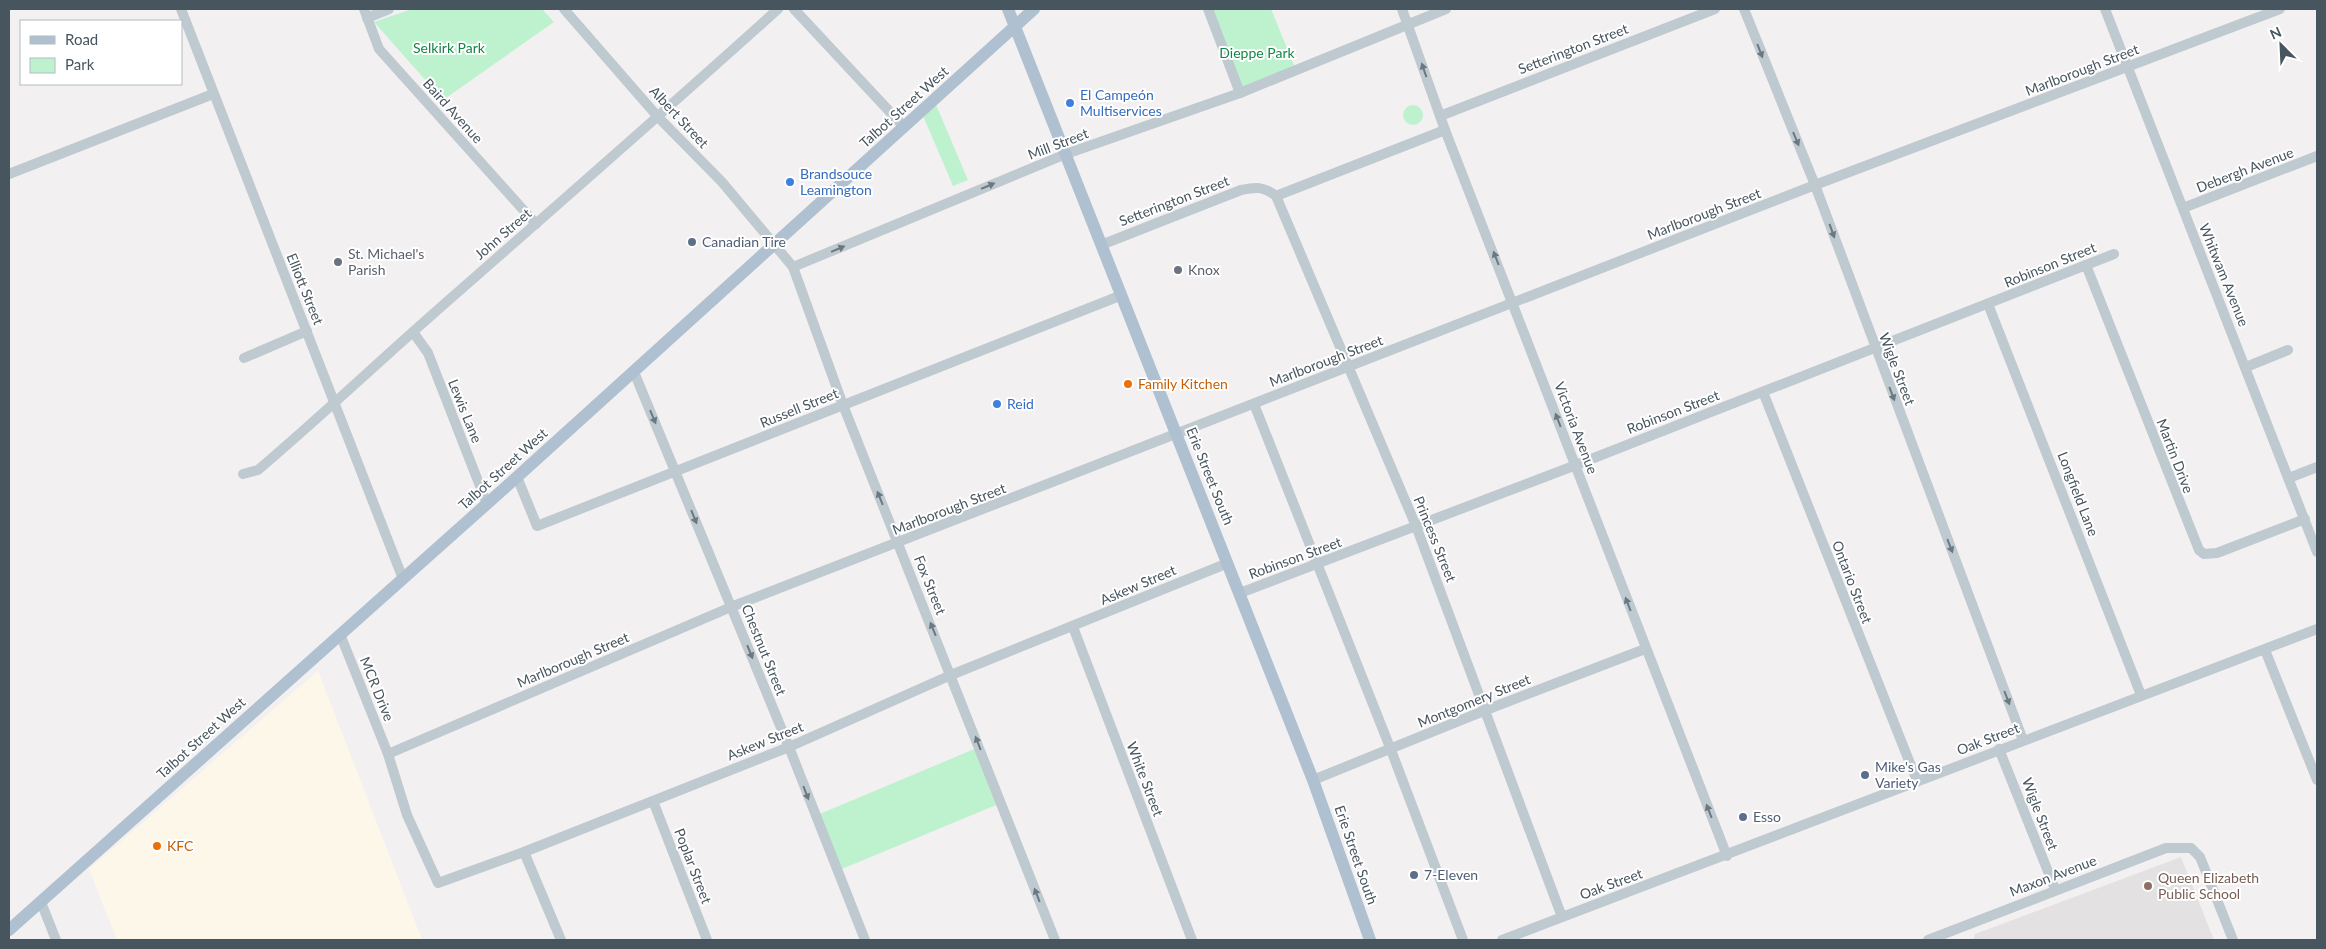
<svg xmlns="http://www.w3.org/2000/svg" width="2326" height="949" font-family="Lato,sans-serif">
	<rect width="100%" height="100%" fill="#f3f0f1"/>
	<path fill="#fdf7ea" d="M318,671L422,940H117L89,869Z"/>
	<path fill="#e4e1e3" d="M2181,857L2214,940H1973L1975,934Z"/>
	<g fill="#bef2cf">
		<path d="M412,9H542L554,22L443,100L374,22Z"/>
		<path d="M1208,9H1271L1296,70L1240,93Z"/>
		<path d="M934,100L968,180L953,186L921,111Z"/>
		<circle cx="1413" cy="115" r="10"/>
		<path d="M979,747L1001,803L837,871L815,816Z"/>
	</g>
	<g fill="none" stroke-linecap="round" stroke-linejoin="round">
		<g stroke="#bec9d0" stroke-width="10">
			<path d="M181,9L403,579"/>
			<path d="M364,9L379,49L536,224"/>
			<path d="M564,9L658,117L722,182L793,267L843,405L1055,940"/>
			<path d="M794,9L904,127"/>
			<path d="M1208,9L1240,93"/>
			<path d="M1402,9L1445,130L1727,856"/>
			<path d="M1744,9L1815,185L2023,740"/>
			<path d="M2105,9L2317,552"/>
			<path d="M367,18L389,9"/>
			<path d="M1440,116L1715,9"/>
			<path d="M9,174L213,94"/>
			<path d="M1276,196L1445,130"/>
			<path d="M2183,208L2317,156"/>
			<path d="M1101,245L1241,190C1256,187 1263,186 1276,196L1416,526L1562,917"/>
			<path d="M2086,265L2199,550L2204,554L2217,553L2305,519"/>
			<path d="M793,267L1066,154L1240,93L1446,9"/>
			<path d="M1988,304L2141,695"/>
			<path d="M413,332L428,353L487,504"/>
			<path d="M244,358L307,331"/>
			<path d="M2246,367L2288,350"/>
			<path d="M634,372L789,747L865,940"/>
			<path d="M1763,392L1917,781"/>
			<path d="M1254,404L1391,750L1463,940"/>
			<path d="M243,474L258,470C318,419 374,366 433,314C548,213 664,112 778,9"/>
			<path d="M517,477L537,526L1122,295"/>
			<path d="M2289,478L2317,467"/>
			<path d="M1240,593L1576,465L2114,254"/>
			<path d="M1073,627L1192,940"/>
			<path d="M340,634L388,754L407,815L438,883L524,852L789,747L951,675L1228,563"/>
			<path d="M2265,650L2317,780"/>
			<path d="M1999,749L2055,889"/>
			<path d="M388,754L731,607L1815,185L2280,9"/>
			<path d="M1313,780L1486,710L1645,649"/>
			<path d="M653,801L707,940"/>
			<path d="M524,852L561,940"/>
			<path d="M41,902L56,940"/>
			<path d="M1502,940L2317,629"/>
			<path d="M1928,940L2166,848H2191L2200,857L2233,940"/>
		</g>
		<g stroke="#afc1d0" stroke-width="12">
			<path d="M1008,9L1313,780L1370,940"/>
			<path d="M9,930L517,477L1034,9"/>
		</g>
	</g>
	<defs><path id="oneway-solid" d="M-6-.8H1V-3.2L6.5 0L1 3.2V.8H-6Z" transform="scale(1.25)"/></defs>
	<g fill="#6b7881">
		<use href="#oneway-solid" transform="translate(1760 51) rotate(69)"/>
		<use href="#oneway-solid" transform="translate(1424 70) rotate(-109)"/>
		<use href="#oneway-solid" transform="translate(1796 139) rotate(67)"/>
		<use href="#oneway-solid" transform="translate(988 186) rotate(-23)"/>
		<use href="#oneway-solid" transform="translate(1832 231) rotate(70)"/>
		<use href="#oneway-solid" transform="translate(838 249) rotate(-23)"/>
		<use href="#oneway-solid" transform="translate(1496 258) rotate(-111)"/>
		<use href="#oneway-solid" transform="translate(1892 394) rotate(69)"/>
		<use href="#oneway-solid" transform="translate(653 417) rotate(67)"/>
		<use href="#oneway-solid" transform="translate(1558 420) rotate(-111)"/>
		<use href="#oneway-solid" transform="translate(880 498) rotate(-112)"/>
		<use href="#oneway-solid" transform="translate(694 517) rotate(68)"/>
		<use href="#oneway-solid" transform="translate(1950 546) rotate(69)"/>
		<use href="#oneway-solid" transform="translate(1628 604) rotate(-111)"/>
		<use href="#oneway-solid" transform="translate(933 629) rotate(-112)"/>
		<use href="#oneway-solid" transform="translate(750 652) rotate(68)"/>
		<use href="#oneway-solid" transform="translate(2007 698) rotate(69)"/>
		<use href="#oneway-solid" transform="translate(978 743) rotate(-111)"/>
		<use href="#oneway-solid" transform="translate(806 793) rotate(69)"/>
		<use href="#oneway-solid" transform="translate(1709 811) rotate(-111)"/>
		<use href="#oneway-solid" transform="translate(1037 895) rotate(-111)"/>
	</g>
	<g fill="#3f7fe0" stroke="#fff" stroke-width="2">
		<circle cx="1070" cy="103" r="5"/>
		<circle cx="790" cy="182" r="5"/>
		<circle cx="997" cy="404" r="5"/>
	</g>
	<g fill="#5c6f8a" stroke="#fff" stroke-width="2">
		<circle cx="692" cy="242" r="5"/>
		<circle cx="1865" cy="775" r="5"/>
		<circle cx="1743" cy="817" r="5"/>
		<circle cx="1414" cy="875" r="5"/>
	</g>
	<g fill="#6b7280" stroke="#fff" stroke-width="2">
		<circle cx="338" cy="262" r="5"/>
		<circle cx="1178" cy="270" r="5"/>
	</g>
	<g fill="#e8710a" stroke="#fff" stroke-width="2">
		<circle cx="1128" cy="384" r="5"/>
		<circle cx="157" cy="846" r="5"/>
	</g>
	<circle fill="#8d6e63" stroke="#fff" stroke-width="2" cx="2148" cy="886" r="5"/>
	<g text-anchor="middle" stroke-width="4" stroke-linejoin="round" paint-order="stroke">
		<g font-size="14" fill="#138647" stroke="#fff">
			<text x="449" y="53">Selkirk Park</text>
			<text x="1257" y="58">Dieppe Park</text>
		</g>
		<g font-size="14" fill="#47555f" stroke="#fff">
			<text transform="translate(1573 49) rotate(-21)" y="5">Setterington Street</text>
			<text transform="translate(2082 70) rotate(-21)" y="5">Marlborough Street</text>
			<text transform="translate(904 107) rotate(-42)" y="5">Talbot Street West</text>
			<text transform="translate(453 111) rotate(48)" y="5">Baird Avenue</text>
			<text transform="translate(679 117) rotate(47)" y="5">Albert Street</text>
			<text transform="translate(1058 144) rotate(-21)" y="5">Mill Street</text>
			<text transform="translate(2245 170) rotate(-21)" y="5">Debergh Avenue</text>
			<text transform="translate(1174 201) rotate(-21)" y="5">Setterington Street</text>
			<text transform="translate(1704 214) rotate(-21)" y="5">Marlborough Street</text>
			<text transform="translate(503 234) rotate(-41)" y="5">John Street</text>
			<text transform="translate(2050 265) rotate(-22)" y="5">Robinson Street</text>
			<text transform="translate(2224 275) rotate(68)" y="5">Whitwam Avenue</text>
			<text transform="translate(305 289) rotate(68)" y="5">Elliott Street</text>
			<text transform="translate(1326 361) rotate(-21)" y="5">Marlborough Street</text>
			<text transform="translate(1897 369) rotate(69)" y="5">Wigle Street</text>
			<text transform="translate(799 408) rotate(-22)" y="5">Russell Street</text>
			<text transform="translate(465 411) rotate(68)" y="5">Lewis Lane</text>
			<text transform="translate(1673 412) rotate(-21)" y="5">Robinson Street</text>
			<text transform="translate(1576 428) rotate(69)" y="5">Victoria Avenue</text>
			<text transform="translate(2175 456) rotate(69)" y="5">Martin Drive</text>
			<text transform="translate(503 469) rotate(-42)" y="5">Talbot Street West</text>
			<text transform="translate(1210 476) rotate(68)" y="5">Erie Street South</text>
			<text transform="translate(2078 494) rotate(69)" y="5">Longfield Lane</text>
			<text transform="translate(949 509) rotate(-21)" y="5">Marlborough Street</text>
			<text transform="translate(1435 539) rotate(68)" y="5">Princess Street</text>
			<text transform="translate(1295 558) rotate(-20)" y="5">Robinson Street</text>
			<text transform="translate(1852 582) rotate(69)" y="5">Ontario Street</text>
			<text transform="translate(930 585) rotate(68)" y="5">Fox Street</text>
			<text transform="translate(1138 585) rotate(-23)" y="5">Askew Street</text>
			<text transform="translate(764 650) rotate(68)" y="5">Chestnut Street</text>
			<text transform="translate(573 660) rotate(-23)" y="5">Marlborough Street</text>
			<text transform="translate(377 689) rotate(68)" y="5">MCR Drive</text>
			<text transform="translate(1474 701) rotate(-22)" y="5">Montgomery Street</text>
			<text transform="translate(201 738) rotate(-42)" y="5">Talbot Street West</text>
			<text transform="translate(1988 739) rotate(-21)" y="5">Oak Street</text>
			<text transform="translate(765 741) rotate(-22)" y="5">Askew Street</text>
			<text transform="translate(1145 779) rotate(69)" y="5">White Street</text>
			<text transform="translate(2040 814) rotate(69)" y="5">Wigle Street</text>
			<text transform="translate(1356 855) rotate(71)" y="5">Erie Street South</text>
			<text transform="translate(693 866) rotate(69)" y="5">Poplar Street</text>
			<text transform="translate(2053 876) rotate(-21)" y="5">Maxon Avenue</text>
			<text transform="translate(1611 884) rotate(-20)" y="5">Oak Street</text>
		</g>
		<g font-size="14" fill="#366cbe" stroke="#fff" text-anchor="start">
			<text x="1080" y="100">El Campeón<tspan x="1080" dy="16">Multiservices</tspan></text>
			<text x="800" y="179">Brandsouce<tspan x="800" dy="16">Leamington</tspan></text>
			<text x="1007" y="409">Reid</text>
		</g>
		<g font-size="14" fill="#4e5e75" stroke="#fff" text-anchor="start">
			<text x="702" y="247">Canadian Tire</text>
			<text x="1875" y="772">Mike's Gas<tspan x="1875" dy="16">Variety</tspan></text>
			<text x="1753" y="822">Esso</text>
			<text x="1424" y="880">7-Eleven</text>
		</g>
		<g font-size="14" fill="#5b616d" stroke="#fff" text-anchor="start">
			<text x="348" y="259">St. Michael's<tspan x="348" dy="16">Parish</tspan></text>
			<text x="1188" y="275">Knox</text>
		</g>
		<g font-size="14" fill="#c56008" stroke="#fff" text-anchor="start">
			<text x="1138" y="389">Family Kitchen</text>
			<text x="167" y="851">KFC</text>
		</g>
		<g font-size="14" fill="#785e54" stroke="#fff" text-anchor="start">
			<text x="2158" y="883">Queen Elizabeth<tspan x="2158" dy="16">Public School</tspan></text>
		</g>
	</g>
	<rect width="2326" height="949" fill="none" stroke="#47555f" stroke-width="20"/>
	<rect x="20" y="20" width="162" height="65" fill="#ffffff" stroke="#b5bbbf"/>
	<rect x="30" y="36" width="25" height="8" fill="#afc1d0" stroke="#b5bbbf"/>
	<text x="65" y="45" font-size="15" fill="#47555f">Road</text>
	<rect x="30" y="58" width="25" height="15" fill="#bef2cf" stroke="#b5bbbf"/>
	<text x="65" y="70" font-size="15" fill="#47555f">Park</text>
	<g transform="translate(2281 45) rotate(336)" stroke="#ffffff" stroke-width="4" paint-order="stroke">
	<path d="M0-4L9 19L0 12L-9 19Z" fill="#47555f"/>
	<text y="-8" font-size="14" font-weight="bold" text-anchor="middle" fill="#47555f">N</text>
	</g>
</svg>
